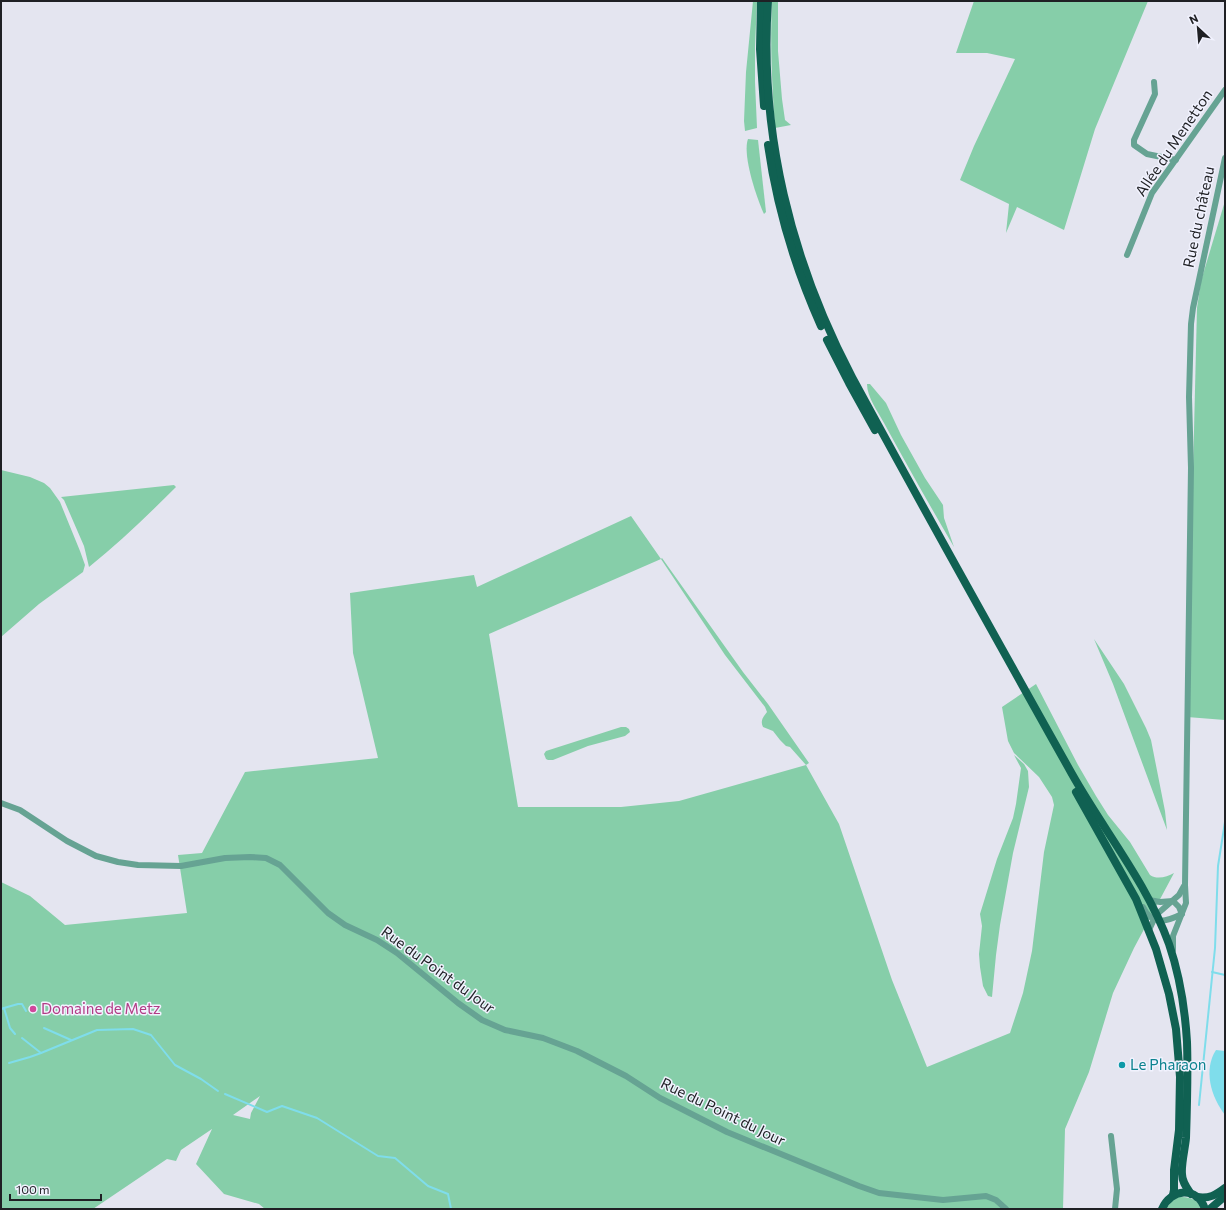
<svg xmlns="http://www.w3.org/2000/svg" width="1226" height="1210" font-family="Commissioner,sans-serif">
	<rect width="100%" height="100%" fill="#e4e5f0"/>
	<g fill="#86cea9" fill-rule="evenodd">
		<path d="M753,1H757L755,47V82L757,128L745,131L744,121L746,72Z"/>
		<path d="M772,1H778V51L782,99L785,120L791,125L775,128C772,85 770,44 772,1Z"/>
		<path d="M974,1H1148L1095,129L1064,230L1017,207L1006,233L1009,204L960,180L974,146L1015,59L987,53H956Z"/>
		<path d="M748,139L758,140L766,212L764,214C757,199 742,155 748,139Z"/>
		<path d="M1225,201V720L1187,717L1197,308L1201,281Z"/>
		<path d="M867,384H870L886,403L901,435L925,478L943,505L944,518L954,547C930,506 907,465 884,423C878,412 867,397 867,384Z"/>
		<path d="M1,470L30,477L44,483L50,488L60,502L80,551L85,565L83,572L39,604L1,637Z"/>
		<path d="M174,485L176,487C148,515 120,542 89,567L84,546L64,500L61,497Z"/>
		<path d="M631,516L661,559L662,558L743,672L768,704L809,763L806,765L839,824L892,980L927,1067L1010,1033L1023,993L1032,951L1044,852L1054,805L1052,797L1039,777L1014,753L1008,741L1002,707L1036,684L1078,765L1096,796L1108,815L1130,842L1150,875C1157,880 1167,877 1174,873L1134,948L1113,993L1089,1072L1065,1129L1063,1209H265L259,1204L224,1194L196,1164L212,1129L181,1150L176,1161L167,1159L93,1209H1V882L30,896L65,925L187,913L178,855L202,853L245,772L378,758L353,653L350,593L474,575L477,587ZM661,559L725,655L765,707L767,712C763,717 760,721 763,727L773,731L780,740L786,746L790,747L806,765L679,801L621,807H518L489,634ZM260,1096L251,1113L250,1119L233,1115Z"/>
		<path d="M1094,639L1124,684L1146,728L1151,740L1165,811L1167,830L1113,684Z"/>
		<path d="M621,727H626L629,729L630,732L625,736L588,746L553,760H548L546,759L544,754L546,751Z"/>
		<path d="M1014,755L1024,764L1028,771L1029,787L1013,853L1000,925L996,955L992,997L988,996L983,986L980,967L979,954L982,926L980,914L997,859L1013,818L1016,804L1021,768Z"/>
		<path d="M1178,1197C1189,1197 1197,1198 1201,1209H1166L1172,1201Z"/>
	</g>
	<path fill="#7fddeb" d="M1216,1050L1225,1051V1115C1211,1097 1203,1070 1216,1050Z"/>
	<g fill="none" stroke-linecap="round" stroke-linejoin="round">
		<g stroke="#7fddeb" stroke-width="2">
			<path d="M1212,972L1225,975"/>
			<path d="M4,1008L18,1004H22L26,1011"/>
			<path d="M1,1009L4,1008L10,1028L15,1034"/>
			<path d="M44,1028L71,1040"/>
			<path d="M22,1038L41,1053L97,1030L133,1029L151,1035L175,1065L201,1079L218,1091"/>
			<path d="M9,1063L30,1057L41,1053"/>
			<path d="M225,1094L267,1112L282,1106L317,1118L378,1156L395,1158L428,1186L448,1194L451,1209"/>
			<path d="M1199,1105L1215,948L1218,866L1225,822"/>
		</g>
		<g stroke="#66a393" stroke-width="6">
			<path d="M1154,82L1155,94L1134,140V145L1147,154L1176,160"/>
			<path d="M1127,255L1152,193L1225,90"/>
			<path d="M1,803L20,810L67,841L96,856L118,862L138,865L181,866L225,858L250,857L266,858L280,865L328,913L345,925L377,940L397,953L458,1003L482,1020L505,1030L543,1038L577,1051L626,1076L660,1098L727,1132L859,1186L879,1193L943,1200L986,1196L996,1200L1006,1209"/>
			<path d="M1143,907C1152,926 1166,922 1182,914L1179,907L1173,901L1160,902L1149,900"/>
			<path d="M1149,930L1156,915L1179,895L1184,886"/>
			<path d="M1173,950V936L1186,903L1185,885L1191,468L1189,397L1191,324L1193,308L1225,158"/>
			<path d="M1111,1136L1117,1189L1115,1209"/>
		</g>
		<g stroke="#106152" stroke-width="8">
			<path d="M761,1L760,49L764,106"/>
			<path d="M768,1C759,132 791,261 852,377C924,510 998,642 1072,774C1104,831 1147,883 1169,944C1180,976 1185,1009 1187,1042C1188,1072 1187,1108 1186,1138C1185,1149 1181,1164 1182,1174C1182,1182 1187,1188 1191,1194"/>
			<path d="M768,145C777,208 795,268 821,326"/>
			<path d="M827,340L849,383L875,430"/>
			<path d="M1076,792L1136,899L1156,949L1169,994L1176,1029L1180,1077L1179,1130L1174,1170V1190L1173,1195"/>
			<path d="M1197,1197C1209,1199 1216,1195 1225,1188"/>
			<path d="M1162,1209C1171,1188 1197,1186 1205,1209"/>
			<path d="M1210,1209L1225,1196"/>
		</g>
	</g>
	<circle fill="#d1479c" stroke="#f1f2fe" stroke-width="1.5" cx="33" cy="1009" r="4"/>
	<circle fill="#0f9aa8" stroke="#f1f2fe" stroke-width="1.5" cx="1122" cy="1065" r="4"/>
	<g text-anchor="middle" stroke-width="3" stroke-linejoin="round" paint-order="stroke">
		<g font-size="15" fill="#1f2024" stroke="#f1f2fe">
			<text transform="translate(1174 143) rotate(-56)" y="5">Allée du Menetton</text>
			<text transform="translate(1199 217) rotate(-78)" y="5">Rue du château</text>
			<text transform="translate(438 970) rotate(36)" y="5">Rue du Point du Jour</text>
			<text transform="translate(723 1112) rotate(26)" y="5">Rue du Point du Jour</text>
		</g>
		<g font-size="15" fill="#b23c85" stroke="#f1f2fe" text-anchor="start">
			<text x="41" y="1014">Domaine de Metz</text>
		</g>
		<g font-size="15" fill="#0d838f" stroke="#f1f2fe" text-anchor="start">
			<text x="1130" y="1070">Le Pharaon</text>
		</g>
	</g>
	<rect width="1226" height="1210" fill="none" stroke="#1f2024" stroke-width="4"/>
	<g transform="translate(1198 28) rotate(334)" stroke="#f1f2fe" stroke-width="3" paint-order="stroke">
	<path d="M0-3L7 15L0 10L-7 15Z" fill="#1f2024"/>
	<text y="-6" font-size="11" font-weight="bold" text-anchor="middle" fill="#1f2024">N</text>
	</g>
	<path d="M10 1194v6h91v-6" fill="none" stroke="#1f2024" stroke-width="2"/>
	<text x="16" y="1194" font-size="12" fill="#1f2024" stroke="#f1f2fe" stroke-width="3" paint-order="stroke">100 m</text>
</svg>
